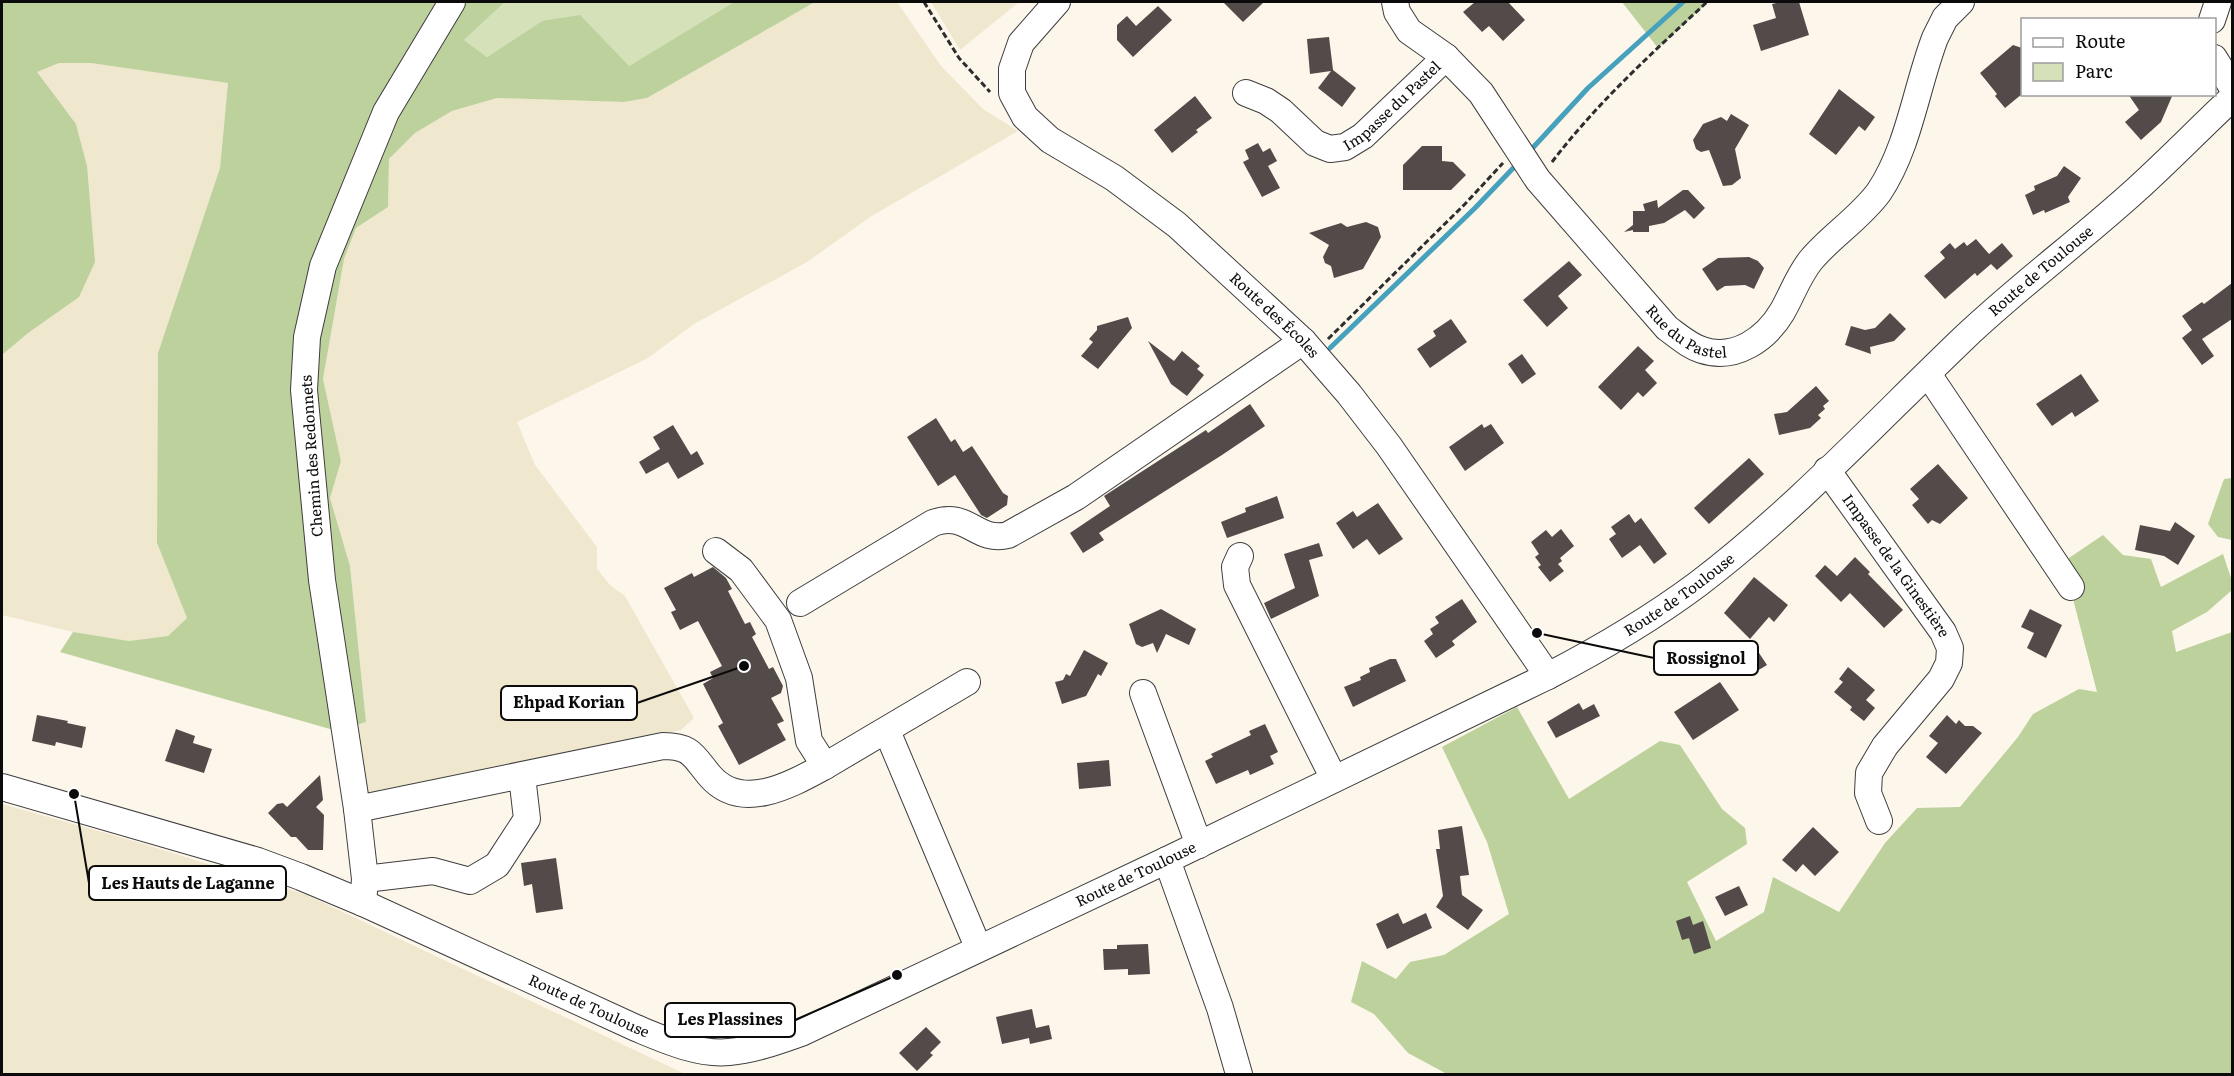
<svg xmlns="http://www.w3.org/2000/svg" width="2234" height="1076" font-family="Literata,serif">
	<rect width="100%" height="100%" fill="#fdf6eb"/>
	<g fill="#efe7ce">
		<path d="M815,2H897L941,66L983,109L1018,131L870,217L807,262L694,324L648,358L517,422L535,465L597,547V569L610,585L625,596L694,718L681,730L346,798L337,731L366,722L350,566L330,498L341,461L323,379L344,259L356,228L388,207L389,159L415,133L452,111L497,98L624,102L647,98Z"/>
		<path d="M931,2H1019L960,50Z"/>
		<path d="M59,63H91L228,83L220,168L158,353L157,543L187,618L168,636L129,641L73,632L2,615V355L28,333L87,166L76,124L36,72Z"/>
		<path d="M2,804L134,841L307,895L685,1074H2Z"/>
	</g>
	<path fill="#d5e2b9" d="M505,2H734L629,66L542,21L487,57L464,40Z"/>
	<g fill="#bcd19b">
		<path d="M2,2H505L464,40L487,57L542,21L580,15L629,66L734,2H815L647,98L624,102L497,98L452,111L415,133L389,159L388,207L356,228L344,259L323,379L341,461L330,498L350,566L366,722L337,731L60,652L73,632L129,641L168,636L187,618L157,543L158,353L220,168L228,83L91,63H59L37,72L76,124L87,166L95,262L79,297L28,333L2,355Z"/>
		<path d="M1622,2H1708L1658,48Z"/>
		<path d="M2232,478V540L2218,537L2208,524L2224,479Z"/>
		<path d="M2103,535L2123,555L2151,559L2161,587L2223,554L2232,581V590L2207,612L2172,631L2176,652L2232,632V1074H1447L1408,1053L1374,1014L1351,1002L1362,961L1396,979L1410,962L1444,955L1509,914L1487,842L1442,747L1517,707L1569,799L1660,741L1680,745L1722,809L1745,828L1747,844L1687,882L1716,941L1764,912L1773,877L1839,912L1885,843L1917,808L1960,807L2018,737L2033,714L2079,689L2097,692L2071,591L2069,558Z"/>
	</g>
	<g fill="none" stroke-linecap="round" stroke-linejoin="round">
		<g stroke="#46a1bc" stroke-width="5">
			<path d="M1528,153L1588,88L1683,2"/>
			<path d="M1330,348L1475,208L1519,162"/>
		</g>
	</g>
	<g fill="#524b49">
		<path d="M1223,2H1264L1243,22Z"/>
		<path d="M1475,2H1508L1525,20L1503,41L1489,26L1482,32L1463,12Z"/>
		<path d="M1781,2H1799L1809,35L1761,51L1753,25L1776,18L1772,4Z"/>
		<path d="M1158,6L1172,20L1133,57L1117,40V25L1127,16L1136,26Z"/>
		<path d="M1329,37L1333,70L1356,88L1342,107L1318,88L1331,71L1310,74L1307,39Z"/>
		<path d="M2013,45L2022,48V94L2005,108L1995,96L1997,94L1980,73Z"/>
		<path d="M1839,89L1875,117L1865,131L1859,126L1836,155L1809,134Z"/>
		<path d="M2128,94H2173L2161,122L2141,140L2125,122L2139,110Z"/>
		<path d="M1195,96L1212,118L1196,130L1198,132L1172,153L1154,130Z"/>
		<path d="M1731,114L1749,125L1735,149L1741,178L1732,185L1723,186L1709,150L1701,152L1696,149L1693,140L1703,124L1721,117L1727,121Z"/>
		<path d="M1258,143L1263,152L1270,148L1277,161L1268,166L1280,188L1262,197L1243,162L1249,159L1245,150Z"/>
		<path d="M1422,146H1442V161L1453,162L1466,175L1451,190H1403V165Z"/>
		<path d="M2064,166L2081,178L2068,197L2070,202L2045,213L2044,210L2033,215L2025,195L2035,190L2034,186L2057,176Z"/>
		<path d="M1683,190H1688L1705,208L1694,219L1685,210L1664,223L1649,226V232H1633V230L1624,232L1633,225V211H1645L1643,204L1657,200L1658,208Z"/>
		<path d="M1366,222L1378,227L1381,237L1363,269L1334,278L1331,266L1325,263L1323,257L1329,245L1309,233L1341,223L1347,227Z"/>
		<path d="M1976,239L1989,254L2002,243L2013,256L1997,270L1991,264L1977,276L1975,273L1945,299L1924,276L1945,258L1940,252L1950,243L1955,249L1964,242L1967,246Z"/>
		<path d="M1749,257L1758,261L1764,268L1754,289L1745,285L1725,286L1717,291L1702,269L1718,258Z"/>
		<path d="M1569,261L1582,275L1558,296L1568,308L1547,327L1523,300Z"/>
		<path d="M2232,283V319L2202,339L2214,356L2202,365L2182,338L2192,330L2182,316L2202,302L2204,304Z"/>
		<path d="M1890,313L1906,329L1894,341L1870,347L1871,354L1845,345L1851,326L1865,330L1875,328Z"/>
		<path d="M1128,317L1132,328L1098,369L1081,356L1093,342L1089,339L1097,330V326Z"/>
		<path d="M1451,319L1467,342L1430,368L1417,349L1436,336L1433,331Z"/>
		<path d="M1148,341L1174,361L1182,351L1200,366L1197,369L1204,375L1187,396L1171,384Z"/>
		<path d="M1638,346L1654,361L1645,370L1657,383L1643,397L1638,392L1621,410L1598,387Z"/>
		<path d="M1522,354L1536,374L1522,384L1508,364Z"/>
		<path d="M2081,374L2099,401L2075,417L2072,412L2052,426L2036,404Z"/>
		<path d="M1816,386L1829,401L1823,406L1825,409L1818,415L1821,418L1810,428L1779,435L1774,414L1787,412Z"/>
		<path d="M1250,404L1265,426L1222,455L1099,533L1104,540L1083,553L1070,533L1110,506L1104,496L1206,430L1208,433Z"/>
		<path d="M936,418L951,442L955,439L963,452L972,446L1003,493L1008,496L1007,505L987,518L981,515L955,475L938,486L907,437Z"/>
		<path d="M1482,424L1484,428L1491,424L1504,443L1465,471L1449,447Z"/>
		<path d="M673,425L691,455L697,451L704,464L678,479L668,462L646,474L639,462L660,449L653,437Z"/>
		<path d="M1749,458L1764,474L1709,524L1694,508Z"/>
		<path d="M1938,464L1968,498L1940,524L1932,520L1928,524L1912,505L1919,499L1910,489Z"/>
		<path d="M1277,496L1284,518L1227,538L1221,522L1246,512L1245,508Z"/>
		<path d="M1378,503L1403,539L1379,555L1367,539L1353,549L1336,523L1353,511L1357,517Z"/>
		<path d="M1629,514L1635,523L1641,518L1667,554L1654,564L1640,545L1622,558L1609,539L1616,534L1611,527Z"/>
		<path d="M2175,522L2195,536L2178,565L2164,556L2135,550L2140,525L2170,531Z"/>
		<path d="M1561,529L1574,546L1560,558L1562,561L1558,564L1564,571L1550,582L1538,567L1541,565L1535,557L1539,554L1531,542L1546,530L1552,537Z"/>
		<path d="M1319,543L1323,556L1309,560L1319,596L1271,619L1264,603L1295,588L1284,554Z"/>
		<path d="M1855,557L1870,572L1868,574L1903,610L1884,628L1850,593L1841,602L1815,576L1825,565L1837,576Z"/>
		<path d="M713,567L726,578L732,589L728,591L745,624L750,622L756,634L752,637L769,669L773,667L783,686L781,693L771,698L784,721L777,724L786,740L739,765L718,726L723,723L703,684L713,678L710,672L722,666L698,621L680,630L671,612L676,610L664,588L692,573L694,577Z"/>
		<path d="M1754,577L1788,605L1774,622L1769,617L1750,639L1724,613Z"/>
		<path d="M1462,599L1477,622L1452,641L1455,645L1436,658L1424,641L1433,634L1430,629L1439,623L1435,617Z"/>
		<path d="M1161,609L1196,629L1189,645L1166,634L1157,653L1153,643L1142,647L1136,644L1129,624Z"/>
		<path d="M2030,609L2062,625L2046,658L2027,648L2034,633L2021,627Z"/>
		<path d="M1753,644L1767,665L1752,674L1738,654Z"/>
		<path d="M1084,650L1108,663L1101,676L1098,674L1086,696L1062,704L1055,682L1063,680L1066,674L1070,676Z"/>
		<path d="M1390,659H1396L1406,681L1353,707L1344,687L1361,680L1360,677L1370,672L1369,668Z"/>
		<path d="M1848,667L1875,690L1866,700L1875,708L1864,721L1850,710L1852,707L1834,692L1843,682L1839,679Z"/>
		<path d="M1720,682L1739,710L1693,740L1674,712Z"/>
		<path d="M1579,703L1583,710L1594,704L1600,716L1556,738L1547,722Z"/>
		<path d="M37,715L68,721L67,723L86,727L82,748L56,742L55,746L32,741Z"/>
		<path d="M1947,715L1956,724L1959,720L1965,726H1973L1982,733L1946,774L1926,757L1938,743L1929,736Z"/>
		<path d="M1265,724L1278,752L1270,756L1274,764L1250,775L1248,770L1216,784L1205,761L1213,757L1211,754L1251,735L1249,731Z"/>
		<path d="M176,729L195,736L193,743L212,749L204,773L165,761Z"/>
		<path d="M1109,760L1111,786L1079,789L1077,763Z"/>
		<path d="M320,775L323,800L316,807L324,815L323,850H308L296,837H291L268,813L277,804L283,803L287,807Z"/>
		<path d="M1462,826L1469,875L1460,876L1462,895L1483,910L1468,930L1436,907L1443,896L1436,849H1440L1438,830Z"/>
		<path d="M1813,827L1839,852L1815,876L1803,864L1796,872L1782,860Z"/>
		<path d="M556,858L563,909L536,913L532,884L524,886L521,863Z"/>
		<path d="M1739,886L1748,905L1725,916L1715,897Z"/>
		<path d="M1398,913L1403,924L1426,913L1432,928L1387,949L1376,924Z"/>
		<path d="M1690,916L1693,925L1703,921L1711,948L1694,954L1689,938L1682,940L1676,921Z"/>
		<path d="M1148,944L1150,974L1128,975V969L1104,970L1103,949H1117V945Z"/>
		<path d="M1032,1009L1036,1028L1049,1025L1052,1039L1030,1044L1029,1038L1002,1044L996,1017Z"/>
		<path d="M926,1027L941,1042L930,1053L933,1055L917,1071L899,1053Z"/>
	</g>
	<g fill="none" stroke-linecap="round" stroke-linejoin="round">
		<g stroke="#3e3e3e" stroke-width="28">
			<g id="minor">
				<path id="s1" d="M1057,2L1021,43L1012,69V93L1025,117L1050,140L1114,178L1177,225L1303,341L1349,394L1389,446L1548,676"/>
				<path id="s2" d="M1395,2L1397,12L1409,31L1446,57L1481,93L1538,180L1667,328C1678,336 1689,346 1702,350C1735,361 1766,339 1782,312C1792,295 1798,276 1811,260C1831,236 1860,218 1879,192C1909,147 1916,88 1935,38L1945,18L1961,2"/>
				<path d="M2212,20L2218,2"/>
				<path d="M2214,58L2232,87"/>
				<path id="s3" d="M1246,93L1266,101L1281,111L1315,143L1330,149L1345,147L1363,136L1446,57"/>
				<path d="M1928,374L2071,587"/>
				<path id="s4" d="M1827,470L1943,632L1950,648L1949,663L1941,679L1885,746L1869,773L1868,793L1879,821"/>
				<path d="M716,551L741,570L778,620L799,678L809,741L825,766L967,682"/>
				<path d="M1240,556L1235,567L1237,585L1334,779"/>
				<path d="M800,603L933,523C968,510 976,543 1008,535L1076,497L1303,341"/>
				<path d="M1143,693L1199,845"/>
				<path d="M887,731L978,947"/>
				<path id="s5" d="M2,787L258,861L301,877L363,903L636,1028C665,1040 698,1055 729,1052C754,1050 778,1041 801,1033L1167,860L1548,676C1600,649 1651,619 1698,584C1794,511 1878,420 1965,337C2020,285 2081,240 2137,189C2169,160 2200,128 2232,98"/>
				<path d="M357,809L663,746C692,746 693,756 710,776C742,813 792,784 825,766"/>
				<path d="M1167,860L1220,1008L1239,1074"/>
				<path d="M365,879L433,871L470,881L497,865L527,819L522,776"/>
				<path d="M363,903L365,879L357,809L322,580L304,390L307,337L323,266L386,112L452,2"/>
			</g>
		</g>
		<g stroke="#2d2d2d" stroke-width="3" stroke-dasharray="6 3" stroke-linecap="butt">
			<path d="M924,2L959,58L990,92"/>
			<path d="M1552,162C1597,103 1653,52 1707,2"/>
			<path d="M1328,339L1465,204L1503,163"/>
		</g>
		<use href="#minor" stroke="#fff" stroke-width="26"/>
	</g>
	<g text-anchor="middle" stroke-width="6" stroke-linejoin="round" paint-order="stroke">
		<g font-size="15" fill="#0b0b0b" stroke="#fff">
			<text dy="5" stroke="none"><textPath href="#s3" startOffset="180">Impasse du Pastel</textPath></text>
			<text dy="5" stroke="none"><textPath href="#s5" startOffset="2320">Route de Toulouse</textPath></text>
			<text dy="5" stroke="none"><textPath href="#s1" startOffset="453">Route des Écoles</textPath></text>
			<text dy="5" stroke="none"><textPath href="#s2" startOffset="448">Rue du Pastel</textPath></text>
			<text transform="translate(312 456) rotate(-94)" y="5">Chemin des Redonnets</text>
			<text dy="5" stroke="none"><textPath href="#s4" startOffset="118">Impasse de la Ginestière</textPath></text>
			<text dy="5" stroke="none"><textPath href="#s5" startOffset="1834">Route de Toulouse</textPath></text>
			<text dy="5" stroke="none"><textPath href="#s5" startOffset="1222">Route de Toulouse</textPath></text>
			<text dy="5" stroke="none"><textPath href="#s5" startOffset="628">Route de Toulouse</textPath></text>
		</g>
	</g>
	<path fill="none" stroke="#0b0b0b" stroke-width="2" d="M1537 633L1654 658M744 666L637 703M74 794L89 883M897 975L795 1020"/>
	<g fill="#0b0b0b" stroke="#fff" stroke-width="2">
		<circle cx="1537" cy="633" r="6"/>
		<circle cx="744" cy="666" r="6"/>
		<circle cx="74" cy="794" r="6"/>
		<circle cx="897" cy="975" r="6"/>
	</g>
	<g fill="#fff" stroke="#0b0b0b" stroke-width="2">
		<rect x="1654" y="641" width="104" height="34" rx="6"/>
		<rect x="501" y="686" width="136" height="34" rx="6"/>
		<rect x="89" y="866" width="197" height="34" rx="6"/>
		<rect x="665" y="1003" width="130" height="34" rx="6"/>
	</g>
	<g font-size="16" text-anchor="middle" font-weight="bold" fill="#0b0b0b">
		<text x="1706" y="664">Rossignol</text>
		<text x="569" y="708">Ehpad Korian</text>
		<text x="188" y="889">Les Hauts de Laganne</text>
		<text x="730" y="1025">Les Plassines</text>
	</g>
	<rect width="2234" height="1076" fill="none" stroke="#0b0b0b" stroke-width="6"/>
	<rect x="2021" y="18" width="195" height="78" fill="#ffffff" stroke="#9d9d9d" stroke-width="1.5"/>
	<rect x="2033" y="38" width="30" height="9" fill="#ffffff" stroke="#9d9d9d" stroke-width="1.5"/>
	<text x="2075" y="48" font-size="18" fill="#0b0b0b">Route</text>
	<rect x="2033" y="63" width="30" height="18" fill="#d5e2b9" stroke="#9d9d9d" stroke-width="1.5"/>
	<text x="2075" y="78" font-size="18" fill="#0b0b0b">Parc</text>
</svg>
